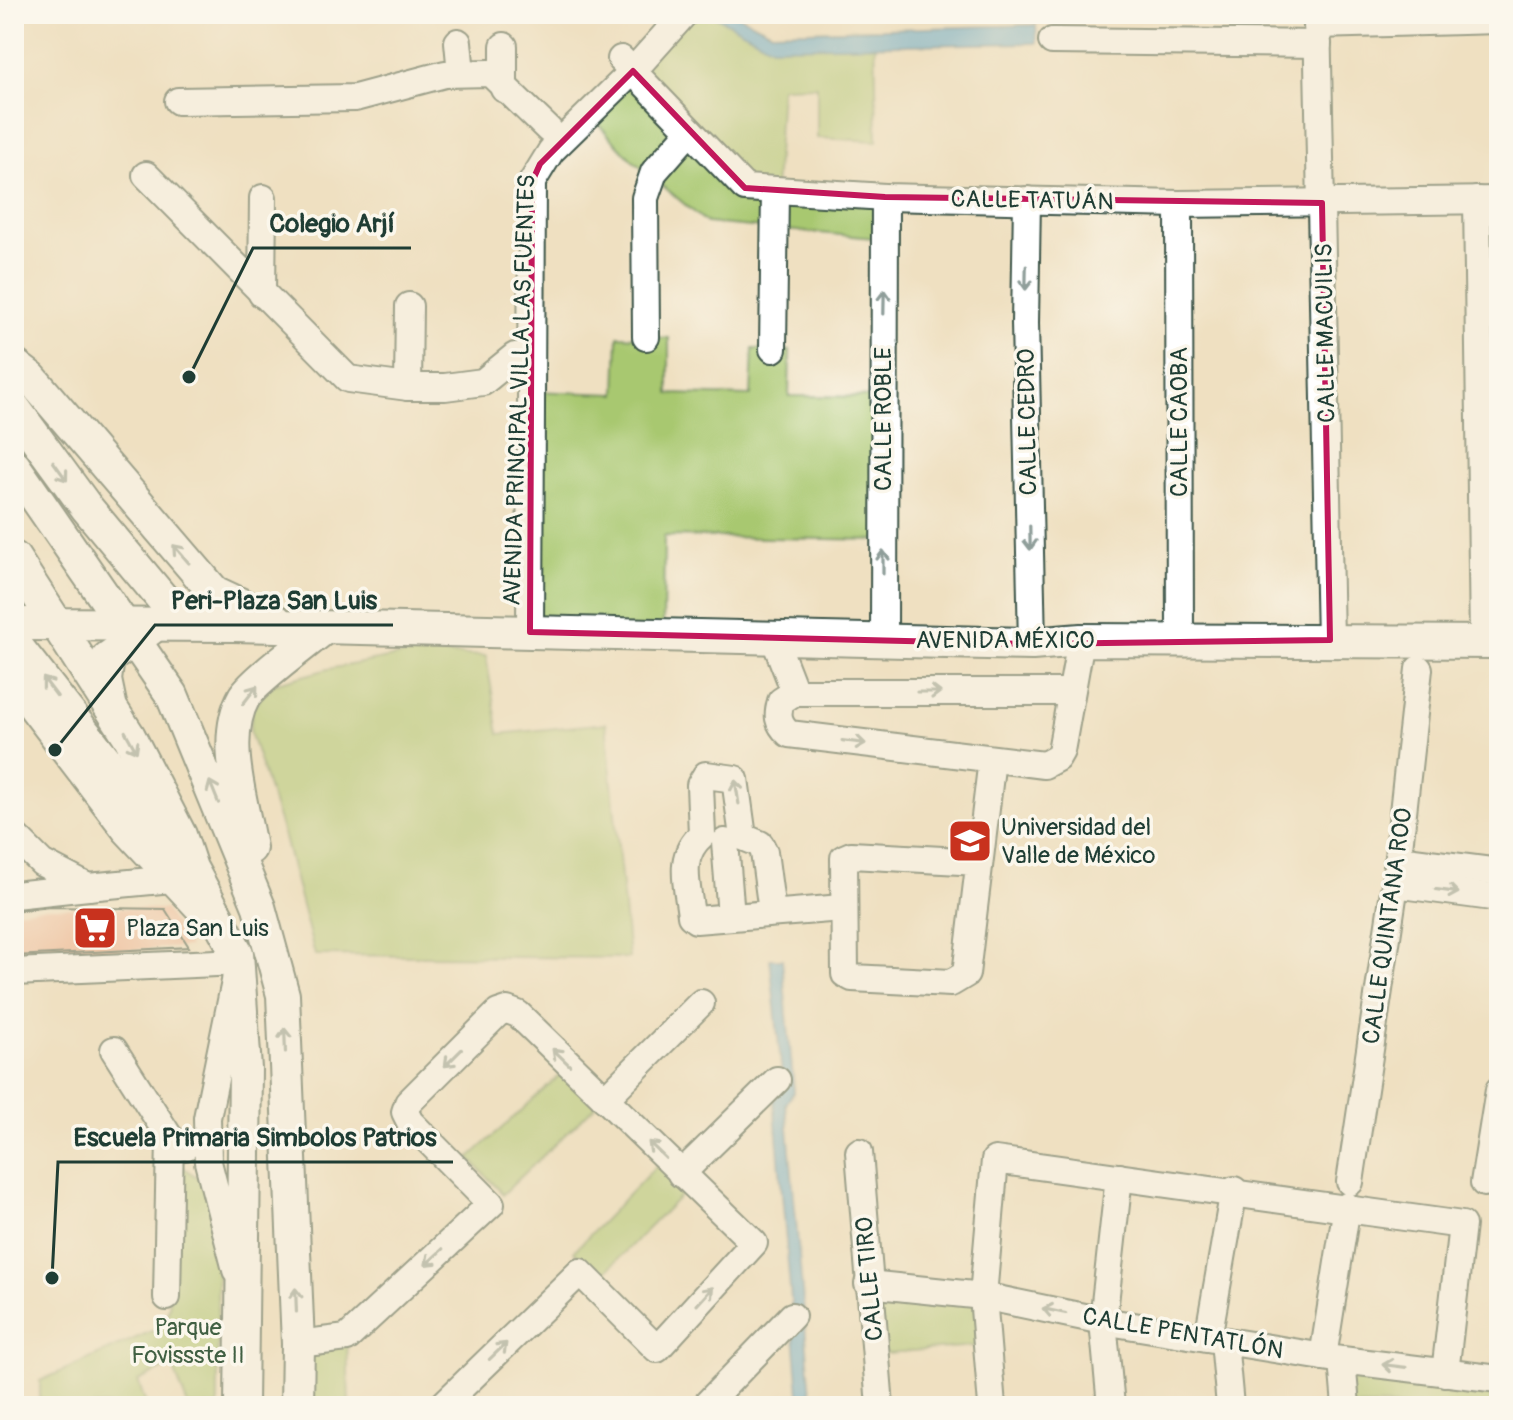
<svg xmlns="http://www.w3.org/2000/svg" width="1513" height="1420" font-family="Pangolin,sans-serif">
	<rect width="100%" height="100%" fill="#fbf7ec"/>
	<filter id="ink" filterUnits="userSpaceOnUse"><feTurbulence type="fractalNoise" baseFrequency=".0125" numOctaves="2"/><feDisplacementMap in="SourceGraphic" scale="16" xChannelSelector="R" yChannelSelector="G"/><feConvolveMatrix kernelMatrix="1 2 1 2 8 2 1 2 1" color-interpolation-filters="sRGB"/></filter>
	<filter id="wash" filterUnits="userSpaceOnUse"><feTurbulence type="fractalNoise" baseFrequency=".006" numOctaves="4" result="noise"/><feDisplacementMap in="SourceGraphic" scale="32" xChannelSelector="R" yChannelSelector="G"/><feGaussianBlur stdDeviation="1.8" result="paint"/><feColorMatrix in="noise" values="0 0 0 0 0 0 0 0 0 0 0 0 0 0 0 0 0 1.4 0 .05"/><feComposite in="paint" operator="in"/></filter>
	<g filter="url(#wash)">
		<rect width="100%" height="100%" fill="#efe0c1"/>
		<g fill="#a8c870" stroke="#648252" stroke-width="2">
			<path d="M684,14H735L772,32L875,29L877,141L817,138V86L781,87L775,191L885,197V239L707,223L632,160L588,113Z"/>
			<path d="M618,336L669,338V394L751,396L753,349L790,351L789,396L883,397V540L664,536L663,635L530,632L531,391L616,394Z"/>
			<path d="M415,653L486,656L499,734L606,723L629,958L315,955L283,834L250,732L252,708L273,684L328,669Z"/>
			<path d="M570,1066L600,1101L503,1194L469,1158Z"/>
			<path d="M661,1161L688,1188L599,1278L574,1251Z"/>
			<path d="M181,1166L205,1183L217,1219L218,1406H188L172,1365L138,1381L146,1404L143,1406H40V1381L163,1326L169,1308Z"/>
			<path d="M868,1284L983,1296L986,1345L875,1354Z"/>
			<path d="M347,1338L349,1406H297L298,1344Z"/>
			<path d="M1348,1360L1499,1374V1406H1352Z"/>
		</g>
		<g fill="#57a5d0" stroke="#3b7182" stroke-width="2">
			<path d="M711,14H735L772,32L1036,25L1037,43L772,47Z"/>
			<path d="M770,959H782L794,1091L786,1104L812,1406H800L774,1100L783,1085Z"/>
		</g>
		<g id="blocks">
			<path fill="#f1a887" d="M50,907L165,909L189,947L14,956V911Z"/>
		</g>
	</g>
	<g filter="url(#ink)">
		<use href="#blocks" fill-opacity="0" stroke="#3e5549" stroke-width="2"/>
		<g fill="none" stroke-linecap="round" stroke-linejoin="round">
			<g stroke="#3e5549" stroke-width="30">
				<g id="minor">
					<path d="M1317,14L1330,640"/>
					<path d="M1317,25L1499,20"/>
					<path d="M1052,41L1318,44"/>
					<path d="M458,42L461,73"/>
					<path d="M621,59L745,188L885,197L1179,204L1499,200"/>
					<path d="M504,89V46"/>
					<path d="M178,101L355,98L445,74L490,73L549,130"/>
					<path d="M146,175L348,379L408,387H445L483,382L515,356"/>
					<path d="M1027,200L1025,323L1032,644"/>
					<path d="M1477,200L1483,642"/>
					<path d="M1179,204L1180,640"/>
					<path d="M262,294L263,198"/>
					<path d="M646,337L645,198L654,172L690,131"/>
					<path d="M773,349L775,191"/>
					<path d="M408,387L409,306"/>
					<path d="M530,632L532,182L551,151L633,71L684,14"/>
					<path d="M774,638L795,692"/>
					<path d="M884,640L885,197"/>
					<path d="M1070,692H795L781,701C777,715 777,723 789,734L1044,765L1057,758L1061,751L1081,640"/>
					<path d="M14,835L42,863L88,887L172,879"/>
					<path d="M725,842L731,916"/>
					<path d="M1398,859L1499,872"/>
					<path d="M979,862L851,855L844,858L845,974L852,978L951,983L966,974L992,759"/>
					<path d="M1395,884L1499,898"/>
					<path d="M14,895L88,887"/>
					<path d="M772,912L764,852L760,844L743,837L735,779L706,775L700,785L702,835C676,857 688,886 691,916L696,920L842,908"/>
					<path d="M14,972L239,962L207,1118L208,1162L236,1270"/>
					<path d="M114,1050L170,1138L185,1147"/>
					<path d="M605,1099L701,1003"/>
					<path d="M859,1152L880,1406"/>
					<path d="M681,1174L777,1080"/>
					<path d="M1350,1182L1395,884L1419,669"/>
					<path d="M1484,1183L1499,1090"/>
					<path d="M868,1284L983,1296L1103,1321L1342,1360L1499,1379"/>
					<path d="M167,1297L170,1138"/>
					<path d="M1208,1338L1234,1190"/>
					<path d="M1224,1341L1230,1406"/>
					<path d="M298,1344L347,1338L491,1204L410,1122L405,1112L408,1103L498,1013L507,1010L518,1014L754,1243L657,1349L580,1272L442,1406"/>
					<path d="M1323,1357L1347,1206"/>
					<path d="M1342,1360L1346,1406"/>
					<path d="M705,1406L792,1316"/>
					<path d="M992,1406L983,1296L995,1160L1462,1225L1445,1373"/>
					<path d="M1111,1406L1103,1321L1119,1177"/>
				</g>
			</g>
			<g stroke="#3e5549" stroke-width="36">
				<g id="major">
					<path d="M14,365L31,378L214,592L276,621"/>
					<path d="M14,408L87,508L171,609L200,624"/>
					<path d="M14,466L172,695L259,907L283,995L298,1344L297,1406"/>
					<path d="M14,558L129,736L180,835L191,868L237,953L245,1069L241,1406"/>
					<path d="M14,624L233,625L1032,644L1081,640L1499,642"/>
					<path d="M14,643L164,835"/>
					<path d="M14,680L128,829L202,908"/>
					<path d="M110,704L105,680L108,658L150,629"/>
					<path d="M250,848C243,803 220,740 244,697C255,680 305,644 323,629"/>
				</g>
			</g>
			<use href="#minor" stroke="#fff" stroke-width="26"/>
			<use href="#major" stroke="#fff" stroke-width="32"/>
		</g>
		<defs><path id="oneway-shaft" d="M-6 0H5M1.5-3L5.5 0L1.5 3" fill="none" stroke-width="1.6" stroke-linecap="round" stroke-linejoin="round" transform="scale(2)"/></defs>
		<g stroke="#8f9e9a">
			<use href="#oneway-shaft" transform="translate(1026 278) rotate(91)"/>
			<use href="#oneway-shaft" transform="translate(884 302) rotate(-89)"/>
			<use href="#oneway-shaft" transform="translate(60 471) rotate(54)"/>
			<use href="#oneway-shaft" transform="translate(1030 538) rotate(89)"/>
			<use href="#oneway-shaft" transform="translate(181 554) rotate(-131)"/>
			<use href="#oneway-shaft" transform="translate(883 562) rotate(-90)"/>
			<use href="#oneway-shaft" transform="translate(50 687) rotate(-127)"/>
			<use href="#oneway-shaft" transform="translate(929 692)"/>
			<use href="#oneway-shaft" transform="translate(250 695) rotate(-52)"/>
			<use href="#oneway-shaft" transform="translate(131 742) rotate(61)"/>
			<use href="#oneway-shaft" transform="translate(854 742) rotate(7)"/>
			<use href="#oneway-shaft" transform="translate(214 792) rotate(-112)"/>
			<use href="#oneway-shaft" transform="translate(737 792) rotate(-99)"/>
			<use href="#oneway-shaft" transform="translate(1447 891) rotate(8)"/>
			<use href="#oneway-shaft" transform="translate(285 1040) rotate(-92)"/>
			<use href="#oneway-shaft" transform="translate(561 1057) rotate(-136)"/>
			<use href="#oneway-shaft" transform="translate(453 1058) rotate(135)"/>
			<use href="#oneway-shaft" transform="translate(657 1150) rotate(-136)"/>
			<use href="#oneway-shaft" transform="translate(434 1257) rotate(137)"/>
			<use href="#oneway-shaft" transform="translate(705 1296) rotate(-48)"/>
			<use href="#oneway-shaft" transform="translate(296 1300) rotate(-92)"/>
			<use href="#oneway-shaft" transform="translate(1054 1311) rotate(-168)"/>
			<use href="#oneway-shaft" transform="translate(498 1351) rotate(-44)"/>
			<use href="#oneway-shaft" transform="translate(1394 1366) rotate(-173)"/>
		</g>
	</g>
	<path d="M0 0H1513V1420H0ZM633,71L745,188L885,197L1322,203L1330,640L1032,644L530,632L532,182L540,164Z" fill="#efe0c1" fill-opacity=".55" fill-rule="evenodd"/>
	<path fill="none" stroke="#c2185b" stroke-width="6" stroke-linejoin="round" d="M633,71L745,188L885,197L1322,203L1330,640L1032,644L530,632L532,182L540,164Z"/>
	<defs>
		<g id="university-square" transform="scale(2.3)"><rect x="-9" y="-9" width="18" height="18" rx="4" fill="#c8321e" stroke="#fbf7ec"/><path d="M0-5L7-2L0 1L-7-2ZM-4 1L0 2.5L4 1V4Q0 6-4 4Z" fill="#fff"/></g>
		<g id="supermarket-square" transform="scale(2.3)"><rect x="-9" y="-9" width="18" height="18" rx="4" fill="#c8321e" stroke="#fbf7ec"/><path d="M-6-5.5h2.5l.6 2H6L4.5 2H-2.5L-4.4-4H-6ZM-1.5 3.2a1.3 1.3 0 1 0 .1 0ZM3 3.2a1.3 1.3 0 1 0 .1 0Z" fill="#fff"/></g>
	</defs>
	<g fill-rule="evenodd">
		<use href="#university-square" x="970" y="841"/>
		<use href="#supermarket-square" x="95" y="928"/>
	</g>
	<g text-anchor="middle" stroke-width="7" stroke-linejoin="round" paint-order="stroke">
		<g font-size="24" fill="#1f3d34" stroke="#fbf7ec">
			<text transform="translate(1032 200) rotate(1)" y="8">CALLE TATUÁN</text>
			<text transform="translate(1325 333) rotate(-91)" y="8">CALLE MACUILIS</text>
			<text transform="translate(519 390) rotate(-88)" y="8">AVENIDA PRINCIPAL VILLA LAS FUENTES</text>
			<text transform="translate(883 419) rotate(-90)" y="8">CALLE ROBLE</text>
			<text transform="translate(1027 422) rotate(-91)" y="8">CALLE CEDRO</text>
			<text transform="translate(1179 422) rotate(-90)" y="8">CALLE CAOBA</text>
			<text x="1005" y="648">AVENIDA MÉXICO</text>
			<text transform="translate(1387 926) rotate(-82)" y="8">CALLE QUINTANA ROO</text>
			<text transform="translate(869 1279) rotate(-95)" y="8">CALLE TIRO</text>
			<text transform="translate(1183 1333) rotate(10)" y="8">CALLE PENTATLÓN</text>
		</g>
		<g font-size="24" fill="#1f3d34" stroke="#fbf7ec" text-anchor="start">
			<text x="1001" y="835">Universidad del<tspan x="1001" dy="28">Valle de México</tspan></text>
			<text x="126" y="936">Plaza San Luis</text>
		</g>
		<g font-size="24" fill="#416043" stroke="#fbf7ec">
			<text x="188" y="1335">Parque<tspan x="188" dy="28">Fovissste II</tspan></text>
		</g>
	</g>
	<path fill="none" stroke="#1f3d34" stroke-width="3" d="M189 377L253 248H411M55 750L155 625H393M52 1278L58 1162H453"/>
	<g fill="#1f3d34" stroke="#fbf7ec" stroke-width="3">
		<circle cx="189" cy="377" r="8"/>
		<circle cx="55" cy="750" r="8"/>
		<circle cx="52" cy="1278" r="8"/>
	</g>
	<g font-size="26" text-anchor="middle" font-weight="bold" fill="#1f3d34" stroke="#fbf7ec" stroke-width="7" stroke-linejoin="round" paint-order="stroke">
		<text x="332" y="232">Colegio Arjí</text>
		<text x="274" y="609">Peri-Plaza San Luis</text>
		<text x="255" y="1146">Escuela Primaria Simbolos Patrios</text>
	</g>
	<rect width="1513" height="1420" fill="none" stroke="#fbf7ec" stroke-width="48"/>
</svg>
